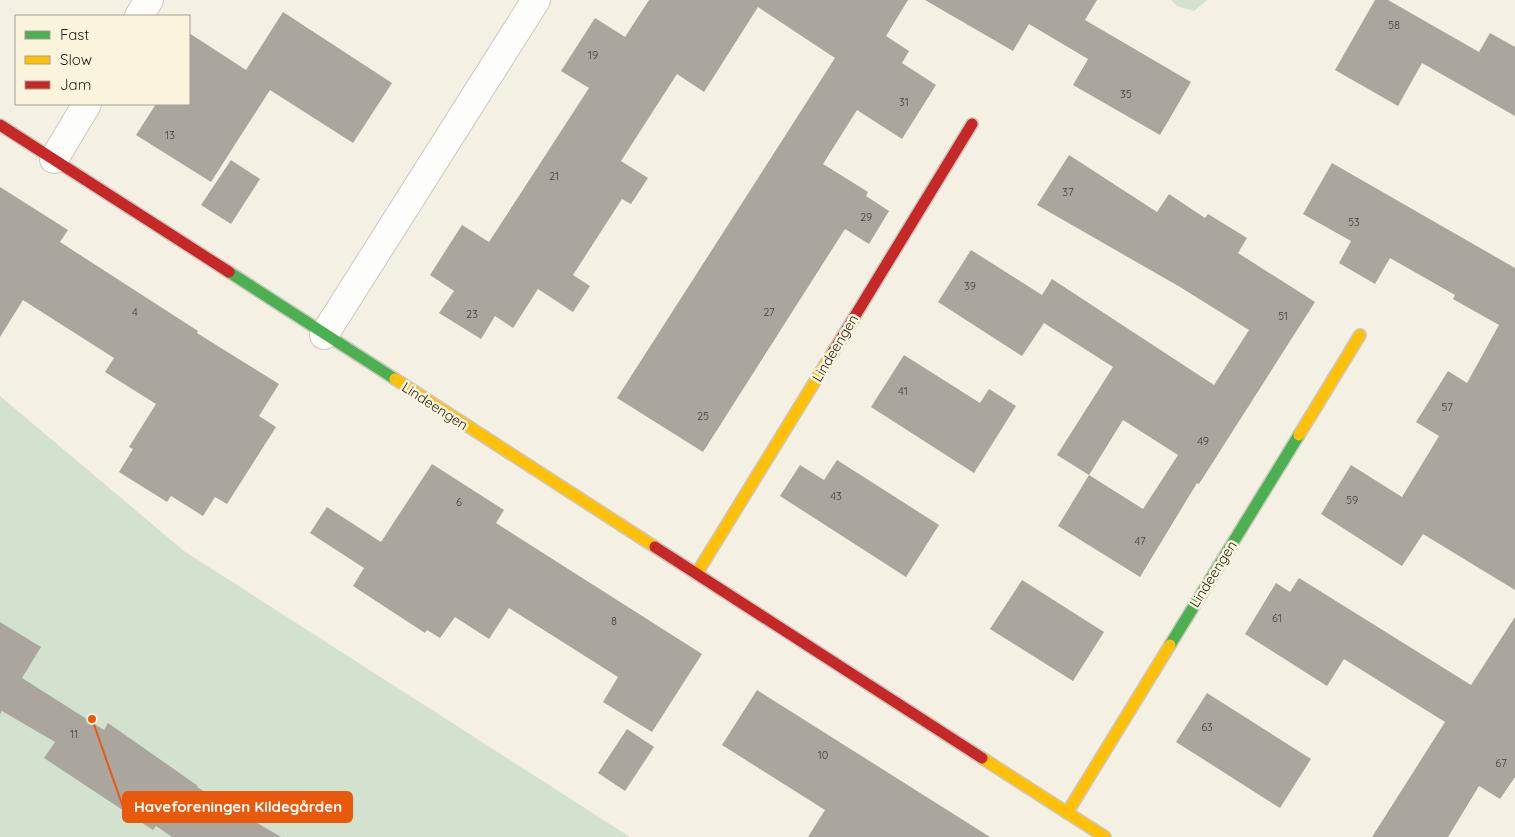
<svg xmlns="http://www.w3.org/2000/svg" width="1515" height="837" font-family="Quicksand,sans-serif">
	<rect width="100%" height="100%" fill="#f4f0e4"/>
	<g fill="#d3e1cf">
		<path d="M1171,0H1207L1194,11L1177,6Z"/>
		<path d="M0,396L184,551L630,837H0Z"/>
	</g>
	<g fill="#aaa69d">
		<path d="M649,0H908L886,36L909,51L902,63L936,85L902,139L857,110L823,164L868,192L866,196L889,211L869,244L845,229L703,452L617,398L835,58L758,7L704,92L677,74L621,161L648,178L631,204L622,199L573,275L590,286L573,312L538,289L513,328L495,316L481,339L439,313L454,291L430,275L462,225L489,242L589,88L561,71L595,18L625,37Z"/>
		<path d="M925,0H1097L1085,20L1191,82L1160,135L1073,85L1088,59L1029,24L1013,51Z"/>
		<path d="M1375,0H1388L1479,52L1490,33L1515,47V116L1422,63L1398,106L1335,70Z"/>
		<path d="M283,12L392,83L353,143L270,90L211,182L136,135L156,104H189V33L246,70Z"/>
		<path d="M1069,155L1157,212L1169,194L1205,218L1208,214L1247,238L1238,253L1315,302L1199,484L1197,483L1140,577L1058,526L1089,475L1143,509L1178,455L1123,420L1089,475L1057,455L1113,367L1044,323L1022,356L938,302L971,250L1042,295L1052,279L1214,385L1249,330L1180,287L1037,205Z"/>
		<path d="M231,160L260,179L231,224L201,205Z"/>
		<path d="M1332,163L1515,268V590L1423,534L1402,566L1321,514L1351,465L1402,497L1439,436L1416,422L1448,371L1467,383L1499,325L1453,299L1455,295L1390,258L1375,284L1339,263L1351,241L1303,214Z"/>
		<path d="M0,187L68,230L60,242L198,331L197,333L279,384L259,416L276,427L227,504L215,497L203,516L171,496L167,502L119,472L133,449L129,447L156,404L105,372L114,358L23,300L0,337Z"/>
		<path d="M904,355L980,403L989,389L1016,406L974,473L871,407Z"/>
		<path d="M837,460L939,525L906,577L780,496L800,465L824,480Z"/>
		<path d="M432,464L504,510L496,523L702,654L652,732L603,702L618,677L509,608L489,639L455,617L440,638L427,630L425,633L353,586L364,568L310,533L327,507L381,542Z"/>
		<path d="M1299,578L1471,685L1515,617V777L1500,799L1479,786L1448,837H1372L1445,722L1344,659L1327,686L1245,634L1276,583L1290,592Z"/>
		<path d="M1022,580L1104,632L1073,681L990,629Z"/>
		<path d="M0,622L41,647L22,678L104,730L108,723L198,786L197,787L281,837H172L156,826L153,830L44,758L55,742L2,711L0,714Z"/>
		<path d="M757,690L990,837H808L825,810L722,745Z"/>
		<path d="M1207,693L1311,759L1280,808L1176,742Z"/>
		<path d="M627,729L654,747L625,791L598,773Z"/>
	</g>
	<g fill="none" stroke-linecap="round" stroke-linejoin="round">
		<g stroke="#ccc8bf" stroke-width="30">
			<g id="street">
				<path d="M139,16L149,0"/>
				<path d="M54,159L87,104"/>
				<path d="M324,335L536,0"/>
			</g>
		</g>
		<g stroke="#ccc8bf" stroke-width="14">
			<g id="fast">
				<path d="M229,272L395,379"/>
				<path d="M1170,645L1299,435"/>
			</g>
		</g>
		<g stroke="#ccc8bf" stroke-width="14">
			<g id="slow">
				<path d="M395,379L655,547"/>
				<path d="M1299,435L1360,335"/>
				<path d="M697,573L833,352"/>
				<path d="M982,758L1105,837"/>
				<path d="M1067,813L1170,645"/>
			</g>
		</g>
		<g stroke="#ccc8bf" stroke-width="14">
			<g id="jam">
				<path d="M0,125L229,272"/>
				<path d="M833,352L972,124"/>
				<path d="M655,547L982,758"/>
			</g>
		</g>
		<use href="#street" stroke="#fdfdfb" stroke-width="28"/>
		<use href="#fast" stroke="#4caf50" stroke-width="11"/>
		<use href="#slow" stroke="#ffc107" stroke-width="11"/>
		<use href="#jam" stroke="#c62828" stroke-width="11"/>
	</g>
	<g text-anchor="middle" stroke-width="5" stroke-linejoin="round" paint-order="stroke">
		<g font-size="11" fill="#434038">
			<text x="1394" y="29">58</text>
			<text x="593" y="59">19</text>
			<text x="1126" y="98">35</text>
			<text x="904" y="106">31</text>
			<text x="170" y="139">13</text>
			<text x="554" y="180">21</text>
			<text x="1068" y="196">37</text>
			<text x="866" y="221">29</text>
			<text x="1354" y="226">53</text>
			<text x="970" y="290">39</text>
			<text x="135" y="316">4</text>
			<text x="769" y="316">27</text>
			<text x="472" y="318">23</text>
			<text x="1283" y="320">51</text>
			<text x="903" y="395">41</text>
			<text x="1447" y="411">57</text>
			<text x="703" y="420">25</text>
			<text x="1203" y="445">49</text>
			<text x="836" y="500">43</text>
			<text x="1352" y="504">59</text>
			<text x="459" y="506">6</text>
			<text x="1140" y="545">47</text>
			<text x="1277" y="622">61</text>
			<text x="614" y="625">8</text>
			<text x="1207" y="731">63</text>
			<text x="74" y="738">11</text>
			<text x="823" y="759">10</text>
			<text x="1501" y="767">67</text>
		</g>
		<g font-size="14" fill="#211e16" stroke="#fbf4dd">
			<text transform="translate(835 348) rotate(-59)" y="5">Lindeengen</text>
			<text transform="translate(435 406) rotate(33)" y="5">Lindeengen</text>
			<text transform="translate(1213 574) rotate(-58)" y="5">Lindeengen</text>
		</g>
	</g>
	<path fill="none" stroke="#e8590c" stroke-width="2" d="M92 719L123 807"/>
	<circle fill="#e8590c" stroke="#fbf4dd" stroke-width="2" cx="92" cy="719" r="5"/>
	<rect fill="#e8590c" stroke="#e8590c" stroke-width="2" x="123" y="792" width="229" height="30" rx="5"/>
	<g font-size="15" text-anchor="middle" font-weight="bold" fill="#fff">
		<text x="238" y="812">Haveforeningen Kildegården</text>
	</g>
	<rect x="15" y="15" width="175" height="90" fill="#fbf4dd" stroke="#a49e8d"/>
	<rect x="25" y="31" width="25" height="8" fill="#4caf50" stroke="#a49e8d"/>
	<text x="60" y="40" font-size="15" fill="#211e16">Fast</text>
	<rect x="25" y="56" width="25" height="8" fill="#ffc107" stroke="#a49e8d"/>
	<text x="60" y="65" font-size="15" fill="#211e16">Slow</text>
	<rect x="25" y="81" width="25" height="8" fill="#c62828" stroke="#a49e8d"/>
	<text x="60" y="90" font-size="15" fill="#211e16">Jam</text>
</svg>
